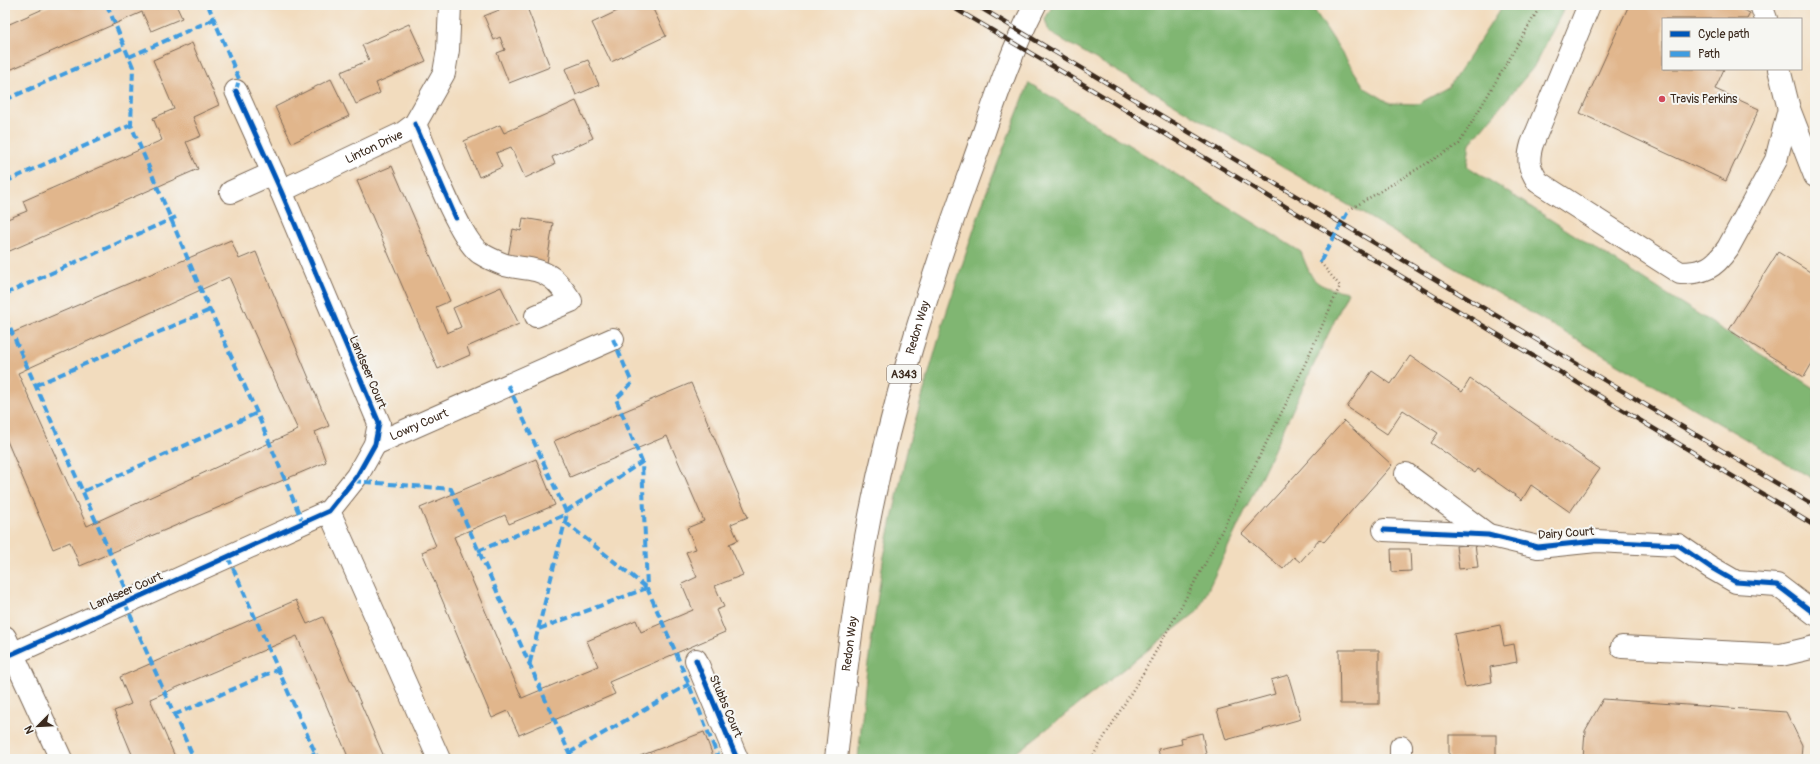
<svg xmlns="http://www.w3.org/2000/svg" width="1820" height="764" font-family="Pangolin,sans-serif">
	<rect width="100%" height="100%" fill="#f6f6f2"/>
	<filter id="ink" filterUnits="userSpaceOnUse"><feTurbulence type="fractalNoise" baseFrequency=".025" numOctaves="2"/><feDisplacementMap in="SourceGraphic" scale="8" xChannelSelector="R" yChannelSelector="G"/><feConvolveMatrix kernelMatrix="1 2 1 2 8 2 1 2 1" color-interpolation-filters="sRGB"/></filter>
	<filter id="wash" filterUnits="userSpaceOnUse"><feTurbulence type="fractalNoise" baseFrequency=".012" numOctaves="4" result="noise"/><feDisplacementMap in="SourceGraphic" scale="16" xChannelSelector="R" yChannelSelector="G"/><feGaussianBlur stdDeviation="0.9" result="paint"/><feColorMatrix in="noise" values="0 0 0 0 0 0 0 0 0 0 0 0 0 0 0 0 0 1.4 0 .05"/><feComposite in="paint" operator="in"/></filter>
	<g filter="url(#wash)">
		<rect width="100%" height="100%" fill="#f2dcbe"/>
		<g fill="#80b672" stroke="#5e7048">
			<path d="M1053,5H1311L1365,88L1390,103L1418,104L1449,87L1503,5H1566L1533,68L1470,143L1467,166L1815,389V480L1343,202L1049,32L1045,19Z"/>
			<path d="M1029,83L1301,252C1313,283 1314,286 1348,292L1198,611L1008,759H858L866,677L883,561L908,446L945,317L985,196Z"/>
		</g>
		<g id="blocks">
			<g fill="#e1b68c" fill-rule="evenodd">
				<path d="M52,5H176L182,18L151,31L142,12L5,72V26Z"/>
				<path d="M512,5H526L550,67L509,83L497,53L505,50L500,37L494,40L484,16Z"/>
				<path d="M630,5H651L666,36L611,62L592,23Z"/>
				<path d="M677,5H686L683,9Z"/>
				<path d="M1629,5H1731L1750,13L1747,19H1663V69H1724L1715,89L1759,109L1726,181L1580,113Z"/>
				<path d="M409,24L426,61L376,83L380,93L356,104L341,72L369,60L362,45Z"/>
				<path d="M192,43L219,105L193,117L201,136L186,142L198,169L5,253V220L27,211L23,201L162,140L153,118L174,109L153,60Z"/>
				<path d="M588,60L599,85L576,95L565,69Z"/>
				<path d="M331,79L349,116L292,143L275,107Z"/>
				<path d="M576,101L593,138L552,157L555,164L525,178L511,147L496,153L502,167L479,177L464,141L500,125L504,133Z"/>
				<path d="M392,166L450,301L436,307L447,333L461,327L453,308L501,287L519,324L467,347L470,355L438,369L357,181Z"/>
				<path d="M523,218L553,223L547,263L508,256L513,229L521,231Z"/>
				<path d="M231,240L239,259L256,252L329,426L315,432L326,462L80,566L70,542L53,549L5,436V336ZM229,277L298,430L87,526L18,373Z"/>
				<path d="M1778,252L1815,275V358L1804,377L1729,330Z"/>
				<path d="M1410,356L1462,392L1470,379L1600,469L1570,512L1531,485L1522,500L1478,469L1475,473L1431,443L1438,433L1403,410L1387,434L1347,407L1372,371L1391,384Z"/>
				<path d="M691,383L748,517L731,524L738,540L729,544L743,575L715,586L724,607L716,610L725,632L609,682L615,694L519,735L508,711L492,718L422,552L436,546L420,508L536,459L555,505L509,524L505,515L454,537L522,698L598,666L587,641L636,620L641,632L693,610L682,584L697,577L686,552L696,549L687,528L704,521L667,436L570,477L554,441Z"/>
				<path d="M1344,421L1392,465L1324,542L1320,539L1300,562L1294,557L1283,569L1242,534Z"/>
				<path d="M1475,544L1478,567L1459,569L1456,546Z"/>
				<path d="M1391,549H1410L1411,571L1392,572Z"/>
				<path d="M296,600L307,624L323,617L385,759H349L297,636L150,699L176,759H134L114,711L131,704L120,677Z"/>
				<path d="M1500,625L1504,646L1514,644L1517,662L1490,667L1492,682L1465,687L1454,634Z"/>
				<path d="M1339,650H1379V704H1340Z"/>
				<path d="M1288,675L1301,719L1226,740L1217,710L1275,694L1271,680Z"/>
				<path d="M1603,699L1786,712L1802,745L1801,759H1583L1585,731Z"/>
				<path d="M704,732L714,759H641L640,756Z"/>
				<path d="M1202,733L1207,759H1160L1158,749L1182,744L1181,738Z"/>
				<rect x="1449" y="735" width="47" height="24"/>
			</g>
		</g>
	</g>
	<g filter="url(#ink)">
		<use href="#blocks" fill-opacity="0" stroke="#7b6856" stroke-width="1"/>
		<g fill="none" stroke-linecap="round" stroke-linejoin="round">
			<g stroke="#7b6856" stroke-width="24">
				<g id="minor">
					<path d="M1589,5L1532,144C1527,161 1529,168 1538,182L1680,273C1704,273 1714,268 1728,248L1776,160L1789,109"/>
					<path d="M1761,5L1766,19"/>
					<path d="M1779,69L1789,109L1815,176"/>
					<path d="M415,124C427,152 459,239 480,253C488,258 497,262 505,265C521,269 538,267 552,278C560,284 565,292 571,301L536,316"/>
					<path id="s1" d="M281,191L403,133L415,124L444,73L448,50L450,5"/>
					<path d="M231,192L273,173"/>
					<path id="s2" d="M375,444L613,339"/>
					<path d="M1406,474L1488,535"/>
					<path d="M329,511L439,759"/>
					<path d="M1384,530L1488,535L1538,547L1596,541L1678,545L1710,567L1736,582L1777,585L1815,614"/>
					<path d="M5,637L61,759"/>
					<path d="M1622,647L1781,655L1815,647"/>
					<path d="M12,654L329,511L357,476L370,453L375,444L379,423L281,191L236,91"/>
					<path d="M696,660L737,759"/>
					<path d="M1401,747V759"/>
				</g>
			</g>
			<g stroke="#7b6856" stroke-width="24">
				<g id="major">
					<path id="s3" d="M836,759C844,685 853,610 866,537C889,410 928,287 972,166C991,113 1009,55 1035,5"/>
				</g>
			</g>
			<g stroke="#7b6856" stroke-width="2.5" stroke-dasharray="1 3" stroke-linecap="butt">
				<path d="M1349,210L1459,144L1541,5"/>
				<path d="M1091,759L1151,660L1206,562L1295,386L1340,286L1320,262"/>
			</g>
			<use href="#minor" stroke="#fff" stroke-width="22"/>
			<use href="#major" stroke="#fff" stroke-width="22"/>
			<g stroke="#3b2a1e" stroke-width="4.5">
				<g id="rail">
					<path d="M949,5L1076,80L1815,526"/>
					<path d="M976,5L1815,506"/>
				</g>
			</g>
			<use href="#rail" stroke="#f6f6f2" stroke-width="3" stroke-dasharray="9" stroke-linecap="butt"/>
			<g stroke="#3f9ce0" stroke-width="4" stroke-dasharray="8 4" stroke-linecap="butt">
				<path d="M107,5L133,67L131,125L201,290L257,413L303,523"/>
				<path d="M208,5L239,79L236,91"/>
				<path d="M129,57L214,19"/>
				<path d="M5,100L125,47"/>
				<path d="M5,182L131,125"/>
				<path d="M1320,262L1349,210"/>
				<path d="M5,294L176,217"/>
				<path d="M5,317L131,600"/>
				<path d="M613,339L632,383L616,399L642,462L647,588L676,653L719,759"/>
				<path d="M36,385L210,310"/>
				<path d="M508,385L567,514L529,666"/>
				<path d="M353,481L451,489L572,759"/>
				<path d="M84,491L257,413"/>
				<path d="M566,511L642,462"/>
				<path d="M565,522L647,588"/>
				<path d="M478,551L567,514"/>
				<path d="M228,557L318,759"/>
				<path d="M125,603L194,759"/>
				<path d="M539,629L647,588"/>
				<path d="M174,715L279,669"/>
				<path d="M569,753L689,684"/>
				<path d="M301,759L315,753"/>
			</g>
			<g stroke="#f6f6f2" stroke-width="8">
				<g id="cycleway">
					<path d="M415,124L456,218"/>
					<path d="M1384,530L1488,535L1538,547L1596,541L1678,545L1710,567L1736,582L1777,585L1815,614"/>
					<path d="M12,654L329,511L357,476L370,453L375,444L379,423L281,191L236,91"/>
					<path d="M696,660L737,759"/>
				</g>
			</g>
			<use href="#cycleway" stroke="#0057b8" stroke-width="5"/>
		</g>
	</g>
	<circle fill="#d1495b" stroke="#f6f6f2" stroke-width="1.5" cx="1662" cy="99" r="4"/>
	<g text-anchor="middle" stroke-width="4" stroke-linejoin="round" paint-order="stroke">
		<rect fill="#f6f6f2" stroke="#73675e" stroke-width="1" x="887" y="365" width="34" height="18" rx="3"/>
		<g font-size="11" font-weight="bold" fill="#3b2a1e">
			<text x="904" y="378">A343</text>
		</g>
		<g font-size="12" fill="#3b2a1e" stroke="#f6f6f2" text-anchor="start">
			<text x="1670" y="103">Travis Perkins</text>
		</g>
		<g font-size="12" fill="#3b2a1e" stroke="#f6f6f2">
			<text dy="4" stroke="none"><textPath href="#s1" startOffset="103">Linton Drive</textPath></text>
			<text dy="4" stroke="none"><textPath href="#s3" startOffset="440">Redon Way</textPath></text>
			<text transform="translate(368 372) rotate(67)" y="4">Landseer Court</text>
			<text dy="4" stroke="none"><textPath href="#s2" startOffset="48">Lowry Court</textPath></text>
			<text transform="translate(1566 533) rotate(-4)" y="4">Dairy Court</text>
			<text transform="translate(126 591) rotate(-24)" y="4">Landseer Court</text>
			<text dy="4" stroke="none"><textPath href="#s3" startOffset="116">Redon Way</textPath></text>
			<text transform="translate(726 706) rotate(67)" y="4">Stubbs Court</text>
		</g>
	</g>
	<rect width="1820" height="764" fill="none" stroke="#f6f6f2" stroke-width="20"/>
	<rect x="1662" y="18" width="140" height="52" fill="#f6f6f2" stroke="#aba49d"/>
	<rect x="1670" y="31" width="20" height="6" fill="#0057b8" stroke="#aba49d"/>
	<text x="1698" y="38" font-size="12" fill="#3b2a1e">Cycle path</text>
	<rect x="1670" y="51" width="20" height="6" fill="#3f9ce0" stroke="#aba49d"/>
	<text x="1698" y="58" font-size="12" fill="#3b2a1e">Path</text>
	<g transform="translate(38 726) rotate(246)" stroke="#f6f6f2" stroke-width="3" paint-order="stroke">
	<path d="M0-3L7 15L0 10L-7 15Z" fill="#3b2a1e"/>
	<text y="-6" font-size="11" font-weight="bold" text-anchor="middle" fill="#3b2a1e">N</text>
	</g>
</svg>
